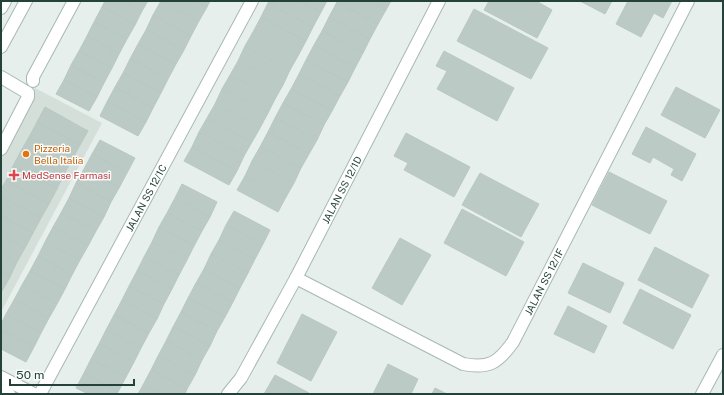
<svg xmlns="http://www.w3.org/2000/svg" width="724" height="395" font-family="'Public Sans',sans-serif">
	<rect width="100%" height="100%" fill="#e6efeb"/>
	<path fill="#d4dfda" d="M35,88L102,123L1,312V151Z"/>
	<g fill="#bbcac4" stroke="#b8c9c2">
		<path d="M105,1H124L142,11L135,25L102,7Z"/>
		<path d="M124,1H148L142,11Z"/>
		<path d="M161,1L199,21L191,36L153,15Z"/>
		<path d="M161,1H195L207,7L199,21Z"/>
		<path d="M195,1H210L207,7Z"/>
		<path d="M269,1H300L321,12L313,27L268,3Z"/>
		<path d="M300,1H327L321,12Z"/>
		<path d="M338,1H370L386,10L378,24L337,2Z"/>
		<path d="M370,1H391L386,10Z"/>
		<path d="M489,1H536L552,10L537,38L484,10Z"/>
		<path d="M580,1H612L605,14Z"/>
		<path d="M628,1H672L663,18L654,13L641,37L616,24Z"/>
		<path d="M337,2L378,24L370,39L329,17Z"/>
		<path d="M268,3L313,27L306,41L261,17Z"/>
		<path d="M102,7L135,25L127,39L94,22Z"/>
		<path d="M474,9L548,48L531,79L457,41Z"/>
		<path d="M153,15L191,36L184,50L146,30Z"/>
		<path d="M261,17L306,41L298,56L253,32Z"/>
		<path d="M329,17L370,39L363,53L322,31Z"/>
		<path d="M94,22L127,39L119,54L87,36Z"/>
		<path d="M146,30L184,50L176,64L138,44Z"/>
		<path d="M322,31L363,53L355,68L314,45Z"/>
		<path d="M253,32L298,56L290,70L245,46Z"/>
		<path d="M87,36L119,54L112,68L79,51Z"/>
		<path d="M138,44L176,64L168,79L130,59Z"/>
		<path d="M314,45L355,68L348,82L306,60Z"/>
		<path d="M245,46L290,70L283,85L238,61Z"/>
		<path d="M79,51L112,68L104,83L71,65Z"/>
		<path d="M444,51L514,88L497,121L437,89L447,71L436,66Z"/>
		<path d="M130,59L168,79L161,93L123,73Z"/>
		<path d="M306,60L348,82L340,96L299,74Z"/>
		<path d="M238,61L283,85L275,99L230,75Z"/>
		<path d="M71,65L104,83L97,97L64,80Z"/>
		<path d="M123,73L161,93L153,108L115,87Z"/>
		<path d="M299,74L340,96L332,111L291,89Z"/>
		<path d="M230,75L275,99L268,113L222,89Z"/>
		<path d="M64,80L97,97L89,111L56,94Z"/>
		<path d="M115,87L153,108L146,122L107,102Z"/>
		<path d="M676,87L720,110L705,138L661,115Z"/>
		<path d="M222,89L268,113L260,128L215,104Z"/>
		<path d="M291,89L332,111L324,125L283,103Z"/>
		<path d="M107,102L146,122L138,136L100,116Z"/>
		<path d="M283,103L324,125L317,140L275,118Z"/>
		<path d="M215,104L260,128L252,142L207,118Z"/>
		<path d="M45,107L88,131L80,145L37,122Z"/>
		<path d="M207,118L252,142L244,156L199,132Z"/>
		<path d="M275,118L317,140L309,154L268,132Z"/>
		<path d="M37,122L80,145L72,160L29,137Z"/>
		<path d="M646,127L696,154L682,181L671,175L674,169L653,157L650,163L632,154Z"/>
		<path d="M199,132L244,156L237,171L192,147Z"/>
		<path d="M268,132L309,154L301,168L260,147Z"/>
		<path d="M406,133L470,167L454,197L404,170L408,163L394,156Z"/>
		<path d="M29,137L72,160L64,174L21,151Z"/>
		<path d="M100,140L135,158L127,173L92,154Z"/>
		<path d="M192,147L237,171L229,185L184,161Z"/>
		<path d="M260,147L301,168L294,183L252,161Z"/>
		<path d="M21,151L64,174L57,189L13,166Z"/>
		<path d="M92,154L127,173L119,188L84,169Z"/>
		<path d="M252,161L294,183L286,197L245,176Z"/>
		<path d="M13,166L57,189L49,204L6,181Z"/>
		<path d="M84,169L119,188L111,202L76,183Z"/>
		<path d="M609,172L667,201L650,234L592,205Z"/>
		<path d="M480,173L539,204L521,237L462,205Z"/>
		<path d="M245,176L286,197L278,212L237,190Z"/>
		<path d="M6,181L49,204L41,218L1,197V189Z"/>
		<path d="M76,183L111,202L104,217L69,198Z"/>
		<path d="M182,184L217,202L210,217L175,198Z"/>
		<path d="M1,197L41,218L33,233L1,216Z"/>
		<path d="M69,198L104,217L96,231L61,213Z"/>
		<path d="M175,198L210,217L202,231L167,213Z"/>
		<path d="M462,209L524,242L506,276L444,243Z"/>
		<path d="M234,211L270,230L263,244L226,225Z"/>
		<path d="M61,213L96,231L88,246L53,227Z"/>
		<path d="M167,213L202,231L194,246L159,227Z"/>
		<path d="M1,216L33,233L25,248L1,235Z"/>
		<path d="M226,225L263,244L255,259L219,240Z"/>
		<path d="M53,227L88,246L80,260L45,242Z"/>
		<path d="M159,227L194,246L187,260L152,242Z"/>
		<path d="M1,235L25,248L17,262L1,253Z"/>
		<path d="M400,238L431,255L402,305L372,288Z"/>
		<path d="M219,240L255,259L248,273L211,254Z"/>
		<path d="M45,242L80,260L72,275L38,256Z"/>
		<path d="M152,242L187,260L179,275L144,257Z"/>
		<path d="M655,247L709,275L692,308L638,280Z"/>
		<path d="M1,253L17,262L10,277L1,272Z"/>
		<path d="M211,254L248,273L240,288L204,269Z"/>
		<path d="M38,256L72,275L65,289L30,271Z"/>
		<path d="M144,257L179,275L172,289L137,271Z"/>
		<path d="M583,263L624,283L610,313L568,293Z"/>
		<path d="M204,269L240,288L233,302L196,283Z"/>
		<path d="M30,271L65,289L57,304L22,285Z"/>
		<path d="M137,271L172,289L164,304L129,286Z"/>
		<path d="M1,272L10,277L2,291H1Z"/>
		<path d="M196,283L233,302L225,317L188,298Z"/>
		<path d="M22,285L57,304L49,318L14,300Z"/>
		<path d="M129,286L164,304L157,319L122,300Z"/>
		<path d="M640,289L691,315L673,349L623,323Z"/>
		<path d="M188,298L225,317L217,331L181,312Z"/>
		<path d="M14,300L49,318L41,333L6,314Z"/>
		<path d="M122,300L157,319L149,333L114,315Z"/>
		<path d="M568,306L607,326L594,353L554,334Z"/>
		<path d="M181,312L217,331L210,346L173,327Z"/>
		<path d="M6,314L41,333L34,347L1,330V324Z"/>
		<path d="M302,314L337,332L311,381L277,363Z"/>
		<path d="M114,315L149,333L141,348L106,330Z"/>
		<path d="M173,327L210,346L202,360L166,341Z"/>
		<path d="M1,330L34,347L26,362L1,349Z"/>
		<path d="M106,330L141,348L134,362L99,344Z"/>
		<path d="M166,341L202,360L195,375L158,356Z"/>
		<path d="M99,344L134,362L126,377L91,359Z"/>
		<path d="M158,356L195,375L187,389L151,370Z"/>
		<path d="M91,359L126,377L118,392L84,373Z"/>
		<path d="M388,364L418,379L411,394H373Z"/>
		<path d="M151,370L187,389L185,394H160L143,385Z"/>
		<path d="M84,373L118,392L117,394H88L76,388Z"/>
		<path d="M275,375L309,393V394H264Z"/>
		<path d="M143,385L160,394H138Z"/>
		<path d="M435,388L447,394H432Z"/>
	</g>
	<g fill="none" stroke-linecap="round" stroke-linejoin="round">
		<g stroke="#a8b8b2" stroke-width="14">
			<g id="minor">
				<path d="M1,77L28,93V97L1,149"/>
				<path d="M33,81V77L74,1"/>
				<path id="s1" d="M296,278L463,364C489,369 498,363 513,342L688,1"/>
				<path d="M1,377L34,394"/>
				<path d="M1,390L9,394"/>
				<path id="s2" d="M40,394L252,1"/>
				<path id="s3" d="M228,394L241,378L296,278L439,1"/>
				<path d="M702,394L723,355"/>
			</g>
		</g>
		<g stroke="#a8b8b2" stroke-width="14">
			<g id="tertiary">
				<path d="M1,8L5,1"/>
				<path d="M1,47L26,1"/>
			</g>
		</g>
		<use href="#minor" stroke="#fff" stroke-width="12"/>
		<use href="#tertiary" stroke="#fff" stroke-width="12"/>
	</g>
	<circle fill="#e8710a" stroke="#f7fbf9" stroke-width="1.5" cx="26" cy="154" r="4"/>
	<path fill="#e0444e" stroke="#f7fbf9" stroke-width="1.5" d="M12 169h4v4h4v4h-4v4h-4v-4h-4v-4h4z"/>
	<g text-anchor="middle" stroke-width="3" stroke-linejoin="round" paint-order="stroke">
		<g font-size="10" fill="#c56008" stroke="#f7fbf9" text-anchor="start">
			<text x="34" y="152">Pizzeria<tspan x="34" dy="12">Bella Italia</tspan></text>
		</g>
		<g font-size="10" fill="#be3a42" stroke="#f7fbf9" text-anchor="start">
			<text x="22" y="179">MedSense Farmasi</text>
		</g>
		<g font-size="10" fill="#24423a" stroke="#f7fbf9">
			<text dy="4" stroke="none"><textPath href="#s3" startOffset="234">JALAN SS 12/1D</textPath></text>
			<text dy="4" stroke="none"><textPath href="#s2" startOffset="223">JALAN SS 12/1C</textPath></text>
			<text dy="4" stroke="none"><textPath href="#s1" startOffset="315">JALAN SS 12/1F</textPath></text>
		</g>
	</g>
	<rect width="724" height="395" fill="none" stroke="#24423a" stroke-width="4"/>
	<path d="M10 379v6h124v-6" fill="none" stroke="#24423a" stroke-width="2"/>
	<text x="16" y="379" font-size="12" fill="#24423a" stroke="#f7fbf9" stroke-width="3" paint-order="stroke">50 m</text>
</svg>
